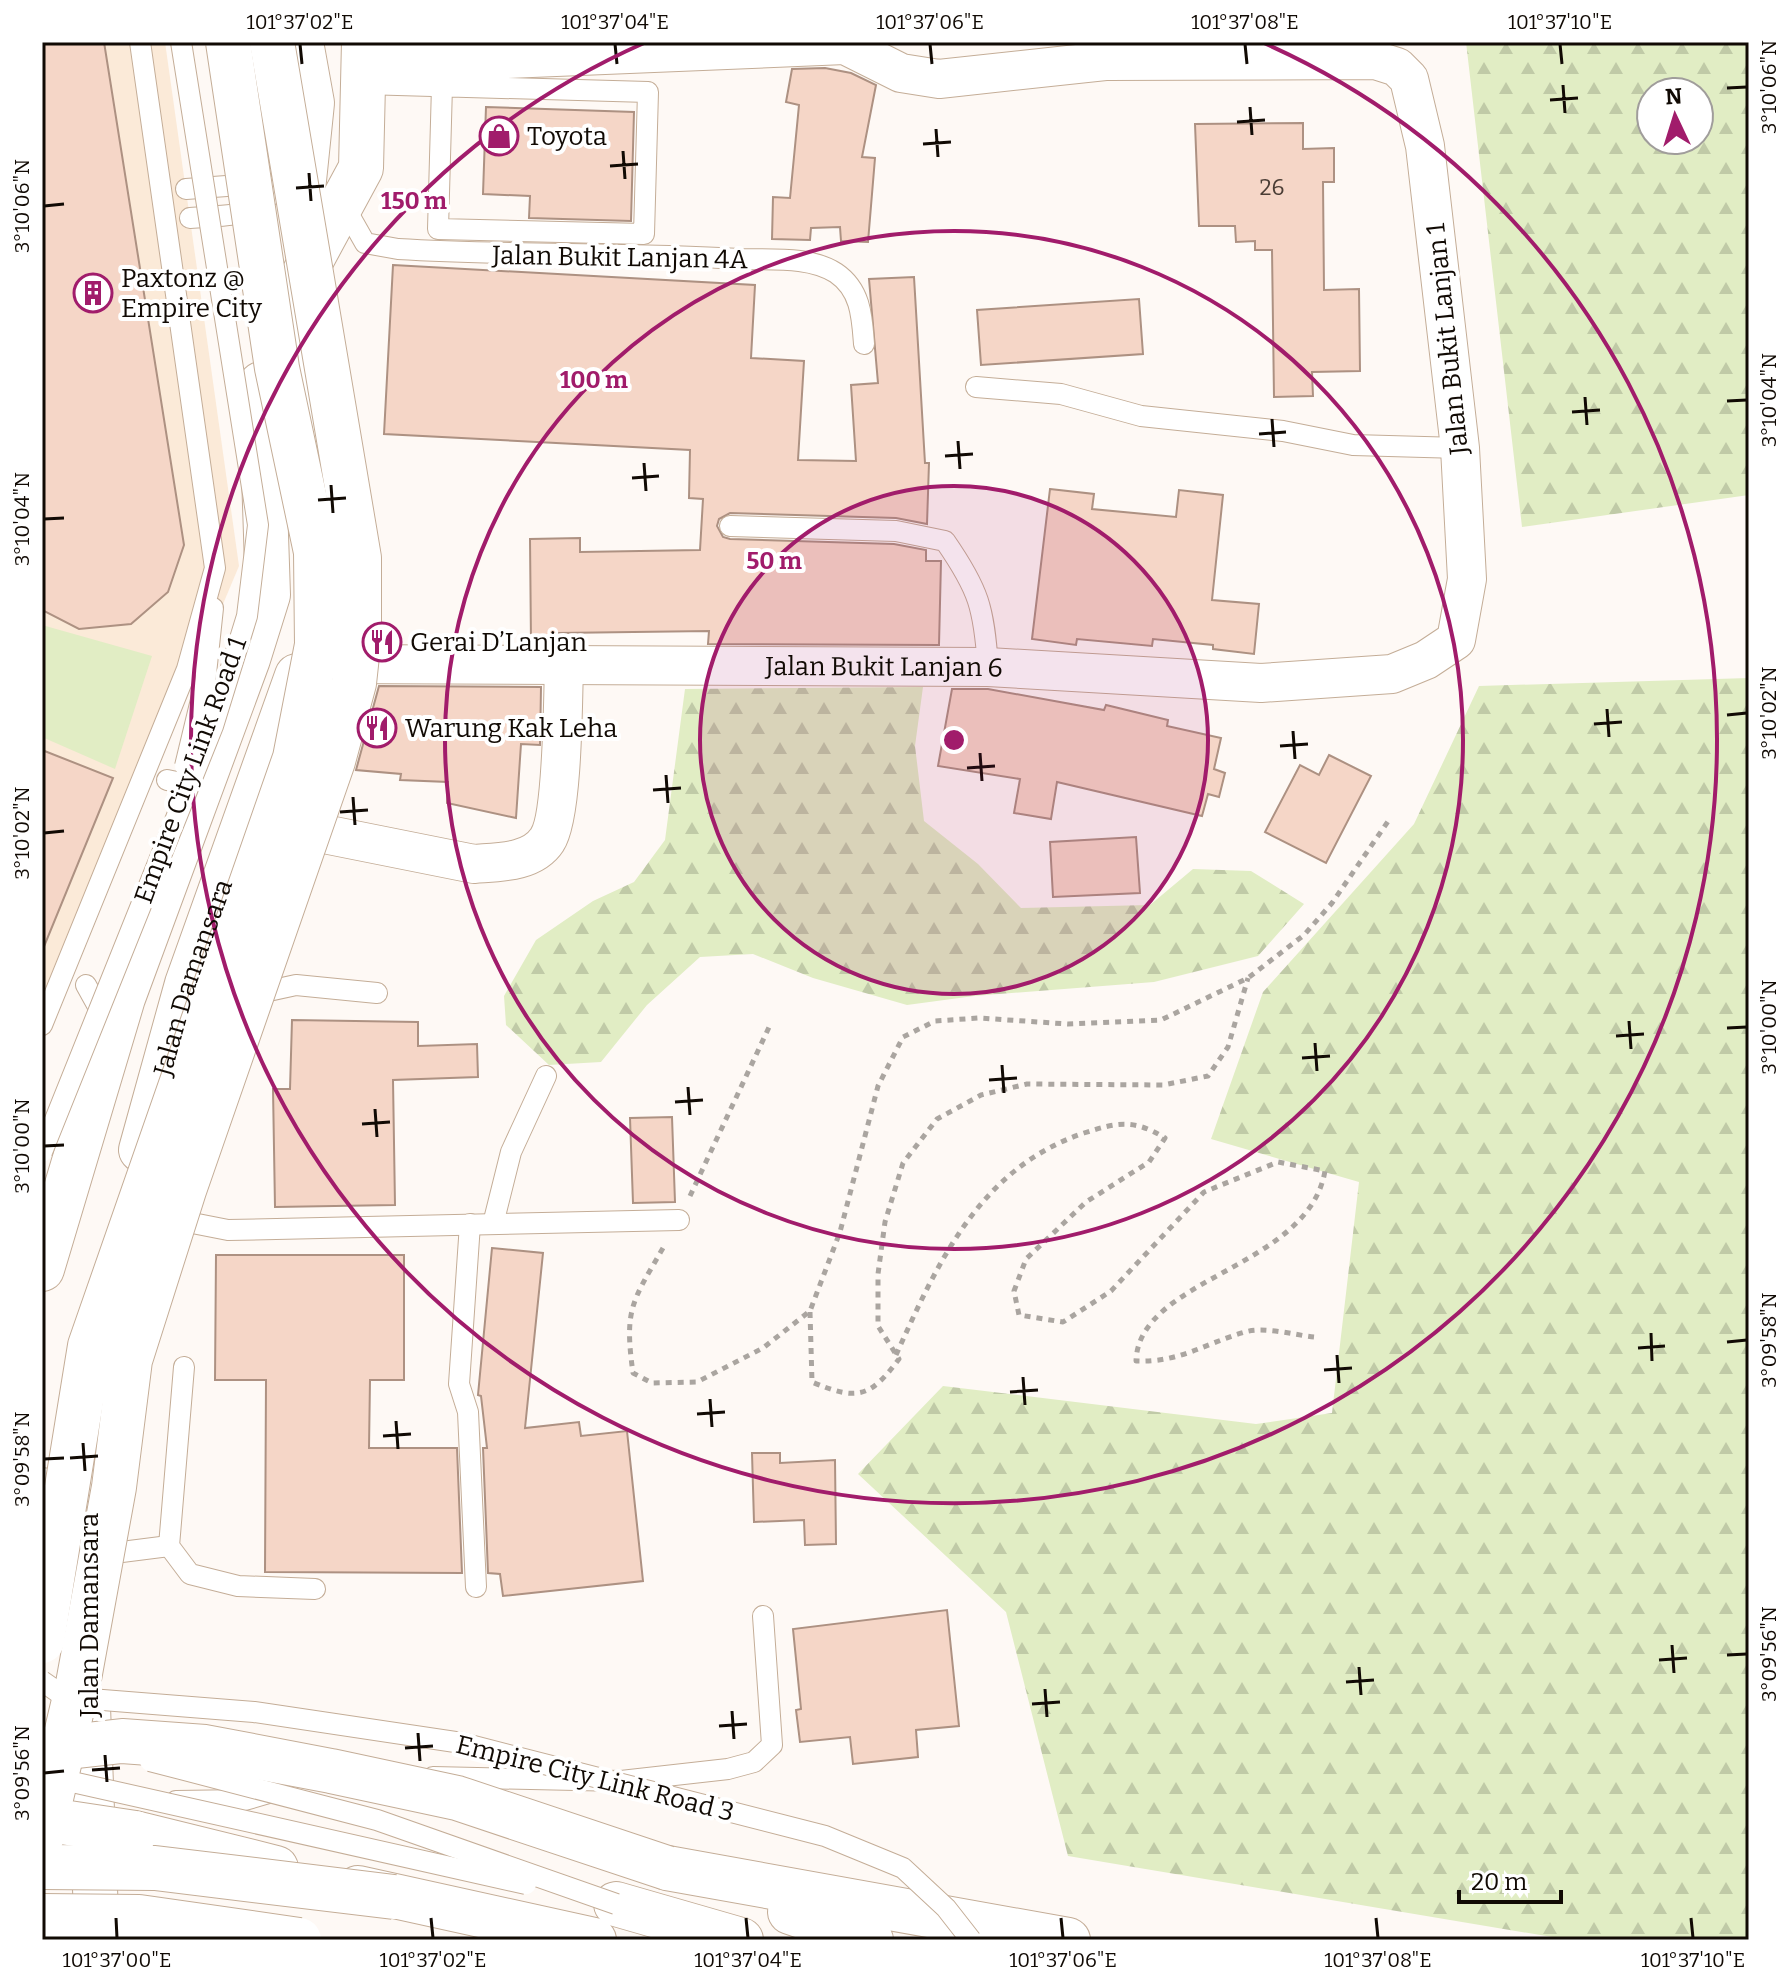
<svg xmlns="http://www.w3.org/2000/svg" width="1791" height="1982" font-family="Bitter,serif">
	<defs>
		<pattern id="forest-firs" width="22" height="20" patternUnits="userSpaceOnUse" patternTransform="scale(2)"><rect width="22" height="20" fill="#e1edc4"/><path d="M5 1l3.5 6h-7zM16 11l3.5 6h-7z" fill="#c0caa7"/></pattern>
	</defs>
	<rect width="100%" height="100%" fill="#fef9f5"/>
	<path fill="#fbead8" d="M42,42H165L239,566L42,1035Z"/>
	<g fill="url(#forest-firs)" fill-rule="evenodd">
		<path d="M1466,42H1749V495L1522,527ZM1651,92H1699V140H1651Z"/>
		<path d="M1749,678V1940H1570L1068,1856L1006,1612L858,1474L943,1386L1256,1424L1332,1413L1359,1182L1211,1139L1263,992L1414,824L1479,686Z"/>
		<path d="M923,687L915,746L924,821L978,864L1021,908L1150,905L1193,869L1251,871L1304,904L1258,956L1154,982L974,996L907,1005L813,978L753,954L700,957L647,1005L601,1062L549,1065L506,1025L504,996L536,940L593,901L634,882L665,840L685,689Z"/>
	</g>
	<path fill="#e1edc4" d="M42,625L152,656L115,769L42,737Z"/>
	<g fill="#f5d6c7" stroke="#ad9182" stroke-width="2">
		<path d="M42,42H104L184,545L168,592L131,624L79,629L42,610Z"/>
		<path d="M825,68L851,73L876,85L862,157L875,158L868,242L841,241L840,227L811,228L810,240L772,239L773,197L790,198L799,105L786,102L792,69Z"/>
		<path d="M486,107L634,112L631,221L529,218L530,196L483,194Z"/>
		<path d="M1303,123V149L1334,148V182H1323L1324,290L1359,289L1360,371L1312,372L1313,396L1274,397L1272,250H1255V241L1236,242L1235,226H1199L1195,124Z"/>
		<path d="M393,265L755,285L751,358L804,361L798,460L856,461L851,385L878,383L869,279L914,277L925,463H929L927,524L896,518L730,513L719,519L717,526L723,537L730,539L894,544L926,550V561H941L939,645L708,644L709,631L558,633V642L531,643L530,539L580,538V552L700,550L703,499L689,498L690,450L384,434Z"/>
		<path d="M1139,299L1143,354L981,365L977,310Z"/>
		<path d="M1050,489L1094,494L1092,509L1176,517L1179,490L1223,495L1212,600L1259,604L1254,654L1213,649V645L1153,639L1152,646L1077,639L1076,645L1032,639Z"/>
		<path d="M379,686L541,687L540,745L521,744L516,818L447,803L448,782L400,780L401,774L356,770Z"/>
		<path d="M952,689H988L1104,710L1106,705L1168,720L1167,726L1221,738L1214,769L1225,773L1219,797L1208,794L1202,816L1057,782L1051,819L1014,813L1020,779L938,766Z"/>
		<path d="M42,750L113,778L43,949H42Z"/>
		<path d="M1329,755L1371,776L1326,863L1265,832L1300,765L1319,775Z"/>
		<path d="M1136,837L1140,893L1053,897L1050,842Z"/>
		<path d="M292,1020L418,1022V1046L477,1044L478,1077L393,1080L395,1205L275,1207L273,1089H290Z"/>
		<path d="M672,1117L675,1202L633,1203L630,1118Z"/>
		<path d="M492,1248L543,1253L525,1428L579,1422L581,1436L627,1431L643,1581L503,1596L500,1574L488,1573L483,1448H487L481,1396L478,1395Z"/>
		<path d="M216,1255H404V1380H370L369,1448H457L462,1573L265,1572L266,1380H215Z"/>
		<path d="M752,1453H780V1463L835,1460L836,1544L805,1545L804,1520L754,1522Z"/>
		<path d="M947,1610L959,1726L916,1730L918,1757L853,1764L850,1737L800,1742L796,1710L801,1709L793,1629Z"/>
	</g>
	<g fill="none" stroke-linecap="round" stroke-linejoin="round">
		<g stroke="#c4ad97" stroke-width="22">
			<g id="service">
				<path d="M363,84L648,92L644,234L438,229L442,86"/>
				<path d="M186,189L240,185"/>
				<path d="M344,206L365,243L398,249C512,256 626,252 740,259C771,260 810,256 836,273C861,290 862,317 864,344"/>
				<path d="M190,218C244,214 258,219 288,170"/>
				<path d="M976,387L1061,394L1141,416L1283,431L1353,445L1460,448"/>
				<path d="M730,526L896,531L945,541C979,590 984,608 988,667"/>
				<path d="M205,683L213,608"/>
				<path d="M167,780L201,787"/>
				<path d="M86,985L106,1021"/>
				<path d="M250,995L296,985L377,993"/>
				<path d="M42,1025L187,669L215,568L140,42"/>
				<path d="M172,1219L228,1230L679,1220"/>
				<path d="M470,1224L459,1384L468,1412L476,1587"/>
				<path d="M493,1224L511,1152L546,1076"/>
				<path d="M184,1367L169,1546L190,1574L238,1586L315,1589"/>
				<path d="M98,1555L169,1546"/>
				<path d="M433,1777L621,1781L728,1769L754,1762L772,1745L763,1616"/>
				<path d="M176,1801L245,1800L279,1790"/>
			</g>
		</g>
		<g stroke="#c4ad97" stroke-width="40">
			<g id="minor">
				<path id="s1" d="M328,664L988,667L1261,683L1392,674L1426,660L1456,640L1467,579L1460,448L1425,146L1409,79L1397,67L1375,60L1105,61L939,79L901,73L845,45L364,65"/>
				<path d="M279,825L474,864C498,862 532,863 547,840C563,817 563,696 564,663"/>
			</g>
		</g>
		<g stroke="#c4ad97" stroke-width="46">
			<g id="tertiary">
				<path d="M309,445L293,294L361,168L364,42"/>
				<path id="s2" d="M141,1150L187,984L297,676"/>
				<path d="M42,1269L123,998L248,659L268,595L261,384"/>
				<path d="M42,1490V1545"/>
				<path d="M86,1550L99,1399"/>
				<path d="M88,1707L97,1940"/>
			</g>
		</g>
		<g stroke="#c4ad97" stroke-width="46">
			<g id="motorway">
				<path d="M301,42L312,103L303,190"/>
				<path d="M135,1833L276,1868"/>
				<path d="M667,1868L1068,1940"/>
				<path d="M358,1888L594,1940"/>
				<path d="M616,1904L741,1940"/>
				<path d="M790,1912L871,1940"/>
			</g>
		</g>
		<g stroke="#aaa5a0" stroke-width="5" stroke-dasharray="6 6" stroke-linecap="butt">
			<path d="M690,1196L771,1023"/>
			<path d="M663,1248C632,1302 624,1309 633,1373L652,1383L697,1382L763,1348L810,1311L840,1232L878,1086L903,1037L935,1021L979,1018L1068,1024L1161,1020L1248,978L1304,935L1332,903L1391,817"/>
			<path d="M810,1312L812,1382C857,1401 870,1398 899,1359L878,1326V1274L885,1222L903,1163L937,1119L981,1095L1027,1084L1163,1085L1208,1076L1228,1047L1248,978"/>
			<path d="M896,1355C938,1262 980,1168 1084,1133C1118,1122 1134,1119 1165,1138L1149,1162L1086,1202L1026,1259L1014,1291L1019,1315L1063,1322L1111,1291L1204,1192L1278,1162L1325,1171C1308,1269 1139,1277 1136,1361C1179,1363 1206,1343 1245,1332C1264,1326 1294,1335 1314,1337"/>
		</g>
		<use href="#service" stroke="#fff" stroke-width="20"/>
		<use href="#minor" stroke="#fff" stroke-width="38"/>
		<use href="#tertiary" stroke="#fff" stroke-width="44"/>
		<use href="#motorway" stroke="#fff" stroke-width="44"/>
		<g stroke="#c4ad97" stroke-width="22" stroke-linecap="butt">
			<g id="service-bridge">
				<path d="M185,766L205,683"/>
				<path d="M42,1152L213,726L247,616L258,525L181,42"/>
				<path d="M42,1681L65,1697L254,1712L462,1743L825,1836L903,1868L946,1908L971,1940"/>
				<path d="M150,1761L377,1820L616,1904"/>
				<path d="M50,1777L526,1884"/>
			</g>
		</g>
		<g stroke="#c4ad97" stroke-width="46" stroke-linecap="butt">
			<g id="motorway-bridge">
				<path d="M42,1641L90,1346L295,758L317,645L316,552L277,368L228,42"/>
				<path d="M42,1750L122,1741L205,1747L331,1771L457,1798L667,1868"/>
				<path d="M42,1819L135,1833"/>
				<path d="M42,1836L78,1684L114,1487L130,1360L184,1190L333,761L354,683L359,637V558L272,42"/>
				<path d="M42,1867L155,1868L394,1897"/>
				<path d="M42,1916L139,1917L299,1940"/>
			</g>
		</g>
		<use href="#service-bridge" stroke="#fff" stroke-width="20"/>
		<use href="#motorway-bridge" stroke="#fff" stroke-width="44"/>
	</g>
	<path fill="none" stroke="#110a04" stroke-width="3" d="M300,44L302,64M615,44L617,64M930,44L932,64M1245,44L1247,64M1560,44L1562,64M1563,85L1565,113M1727,88L1747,87M1550,100L1578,98M1250,107L1252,135M1237,122L1265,120M936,129L938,157M923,144L951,142M623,151L625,179M610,166L638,164M309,173L311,201M296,188L324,186M44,206L64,204M1585,397L1587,425M1727,401L1747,400M1572,412L1600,410M1272,419L1274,447M1259,434L1286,432M958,441L960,469M945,456L973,454M644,463L646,491M632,478L659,476M331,485L333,513M318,500L346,498M44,519L64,518M1607,709L1609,737M1727,715L1747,713M1594,724L1622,722M1293,731L1295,759M1280,746L1308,744M980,753L982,781M967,768L995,766M666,775L668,803M653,790L681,788M353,797L355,825M340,812L368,810M44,833L64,831M1629,1021L1631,1049M1727,1028L1747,1027M1616,1036L1644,1034M1315,1043L1317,1071M1302,1058L1330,1056M1002,1065L1004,1093M989,1080L1017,1078M688,1087L690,1115M675,1102L703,1100M375,1109L377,1137M362,1124L390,1122M44,1146L64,1145M1651,1333L1652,1361M1727,1342L1747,1340M1638,1348L1665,1346M1337,1355L1339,1383M1324,1370L1352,1368M1023,1377L1025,1405M1010,1392L1038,1390M710,1399L712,1427M697,1414L725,1412M396,1421L398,1449M383,1436L411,1434M83,1443L85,1471M70,1458L98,1456M44,1459L64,1458M1672,1645L1674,1673M1727,1655L1747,1654M1659,1660L1687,1658M1359,1667L1361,1695M1346,1682L1374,1680M1045,1689L1047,1717M1032,1704L1060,1702M732,1711L734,1739M719,1726L747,1724M418,1733L420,1761M405,1748L433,1746M105,1755L107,1782M92,1770L120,1768M44,1773L64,1771M116,1918L117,1938M431,1918L433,1938M746,1918L748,1938M1061,1918L1063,1938M1376,1918L1378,1938M1691,1918L1693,1938"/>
	<circle cx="954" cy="740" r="254" fill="#a11c6b" fill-opacity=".12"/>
	<g fill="none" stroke="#a11c6b" stroke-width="4">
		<circle cx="954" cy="740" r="254"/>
		<circle cx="954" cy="740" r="509"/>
		<path d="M1264 43A763 763 0 1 1 644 43"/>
	</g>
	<defs>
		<g id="shop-ring" transform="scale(2)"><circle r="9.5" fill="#fff" stroke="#a11c6b" stroke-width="1.5"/><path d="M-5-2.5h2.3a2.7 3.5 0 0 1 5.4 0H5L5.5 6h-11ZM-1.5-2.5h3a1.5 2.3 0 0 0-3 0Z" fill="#a11c6b"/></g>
		<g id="building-ring" transform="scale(2)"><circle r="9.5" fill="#fff" stroke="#a11c6b" stroke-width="1.5"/><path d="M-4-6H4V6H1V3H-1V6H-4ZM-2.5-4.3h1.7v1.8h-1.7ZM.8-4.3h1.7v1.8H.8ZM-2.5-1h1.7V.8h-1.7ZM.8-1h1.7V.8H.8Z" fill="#a11c6b"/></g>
		<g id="restaurant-ring" transform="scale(2)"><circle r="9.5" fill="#fff" stroke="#a11c6b" stroke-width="1.5"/><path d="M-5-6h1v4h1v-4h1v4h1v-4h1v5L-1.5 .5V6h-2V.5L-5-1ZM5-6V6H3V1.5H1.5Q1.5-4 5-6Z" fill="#a11c6b"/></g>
	</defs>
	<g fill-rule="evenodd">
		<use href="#shop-ring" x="499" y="136"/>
		<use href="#building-ring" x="93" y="293"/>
		<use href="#restaurant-ring" x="382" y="642"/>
		<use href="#restaurant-ring" x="377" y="728"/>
	</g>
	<g text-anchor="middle" stroke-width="8" stroke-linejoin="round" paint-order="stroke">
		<g font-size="22" fill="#4a3d35">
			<text x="1272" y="195">26</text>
		</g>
		<g font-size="26" fill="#110a04" stroke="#fff" text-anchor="start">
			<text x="527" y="145">Toyota</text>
			<text x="121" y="287">Paxtonz @<tspan x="121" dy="30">Empire City</tspan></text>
			<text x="410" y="651">Gerai D’Lanjan</text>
			<text x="405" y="737">Warung Kak Leha</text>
		</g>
		<g font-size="26" fill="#110a04" stroke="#fff">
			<text transform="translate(620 257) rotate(1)" y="9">Jalan Bukit Lanjan 4A</text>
			<text transform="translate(1447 339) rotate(-96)" y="9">Jalan Bukit Lanjan 1</text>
			<text dy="9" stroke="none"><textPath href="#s1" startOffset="556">Jalan Bukit Lanjan 6</textPath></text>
			<text transform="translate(190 770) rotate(-70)" y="9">Empire City Link Road 1</text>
			<text dy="9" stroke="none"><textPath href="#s2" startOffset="180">Jalan Damansara</textPath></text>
			<text transform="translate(89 1615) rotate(-90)" y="9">Jalan Damansara</text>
			<text transform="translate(595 1778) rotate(14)" y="9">Empire City Link Road 3</text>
		</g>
	</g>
	<circle cx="954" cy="740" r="12" fill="#a11c6b" stroke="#fff" stroke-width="4"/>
	<g font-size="24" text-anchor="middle" font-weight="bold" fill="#a11c6b" stroke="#fff" stroke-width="8" stroke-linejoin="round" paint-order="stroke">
		<text x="414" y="209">150 m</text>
		<text x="594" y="388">100 m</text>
		<text x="774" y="569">50 m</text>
	</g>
	<rect width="1791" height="1982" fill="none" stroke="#ffffff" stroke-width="88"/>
	<g transform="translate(1675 116) rotate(356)"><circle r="38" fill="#ffffff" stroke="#a09d9b" stroke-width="2"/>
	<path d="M0-6L14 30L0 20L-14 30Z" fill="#a11c6b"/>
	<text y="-12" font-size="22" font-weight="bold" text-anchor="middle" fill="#110a04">N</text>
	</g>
	<path d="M1459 1890v12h102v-12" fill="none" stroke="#110a04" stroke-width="4"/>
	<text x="1471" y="1890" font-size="24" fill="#110a04" stroke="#ffffff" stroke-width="6" paint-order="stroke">20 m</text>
	<rect x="44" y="44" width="1703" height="1894" fill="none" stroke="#110a04" stroke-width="3"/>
	<g font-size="20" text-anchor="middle" fill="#110a04">
		<text x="300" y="29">101°37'02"E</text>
		<text x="615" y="29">101°37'04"E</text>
		<text x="930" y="29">101°37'06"E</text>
		<text x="1245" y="29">101°37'08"E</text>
		<text x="1560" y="29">101°37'10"E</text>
		<text transform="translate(1769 87) rotate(-90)" y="7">3°10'06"N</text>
		<text transform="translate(22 206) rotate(-90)" y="7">3°10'06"N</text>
		<text transform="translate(1769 400) rotate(-90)" y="7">3°10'04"N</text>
		<text transform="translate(22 519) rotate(-90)" y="7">3°10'04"N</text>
		<text transform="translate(1769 713) rotate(-90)" y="7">3°10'02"N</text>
		<text transform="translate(22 833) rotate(-90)" y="7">3°10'02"N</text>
		<text transform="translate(1769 1027) rotate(-90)" y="7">3°10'00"N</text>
		<text transform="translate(22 1146) rotate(-90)" y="7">3°10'00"N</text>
		<text transform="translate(1769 1340) rotate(-90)" y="7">3°09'58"N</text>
		<text transform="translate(22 1459) rotate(-90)" y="7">3°09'58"N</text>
		<text transform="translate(1769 1654) rotate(-90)" y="7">3°09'56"N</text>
		<text transform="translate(22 1773) rotate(-90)" y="7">3°09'56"N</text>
		<text x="117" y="1967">101°37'00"E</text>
		<text x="433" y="1967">101°37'02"E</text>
		<text x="748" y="1967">101°37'04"E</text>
		<text x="1063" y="1967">101°37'06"E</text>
		<text x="1378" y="1967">101°37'08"E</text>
		<text x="1693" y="1967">101°37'10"E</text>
	</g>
</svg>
